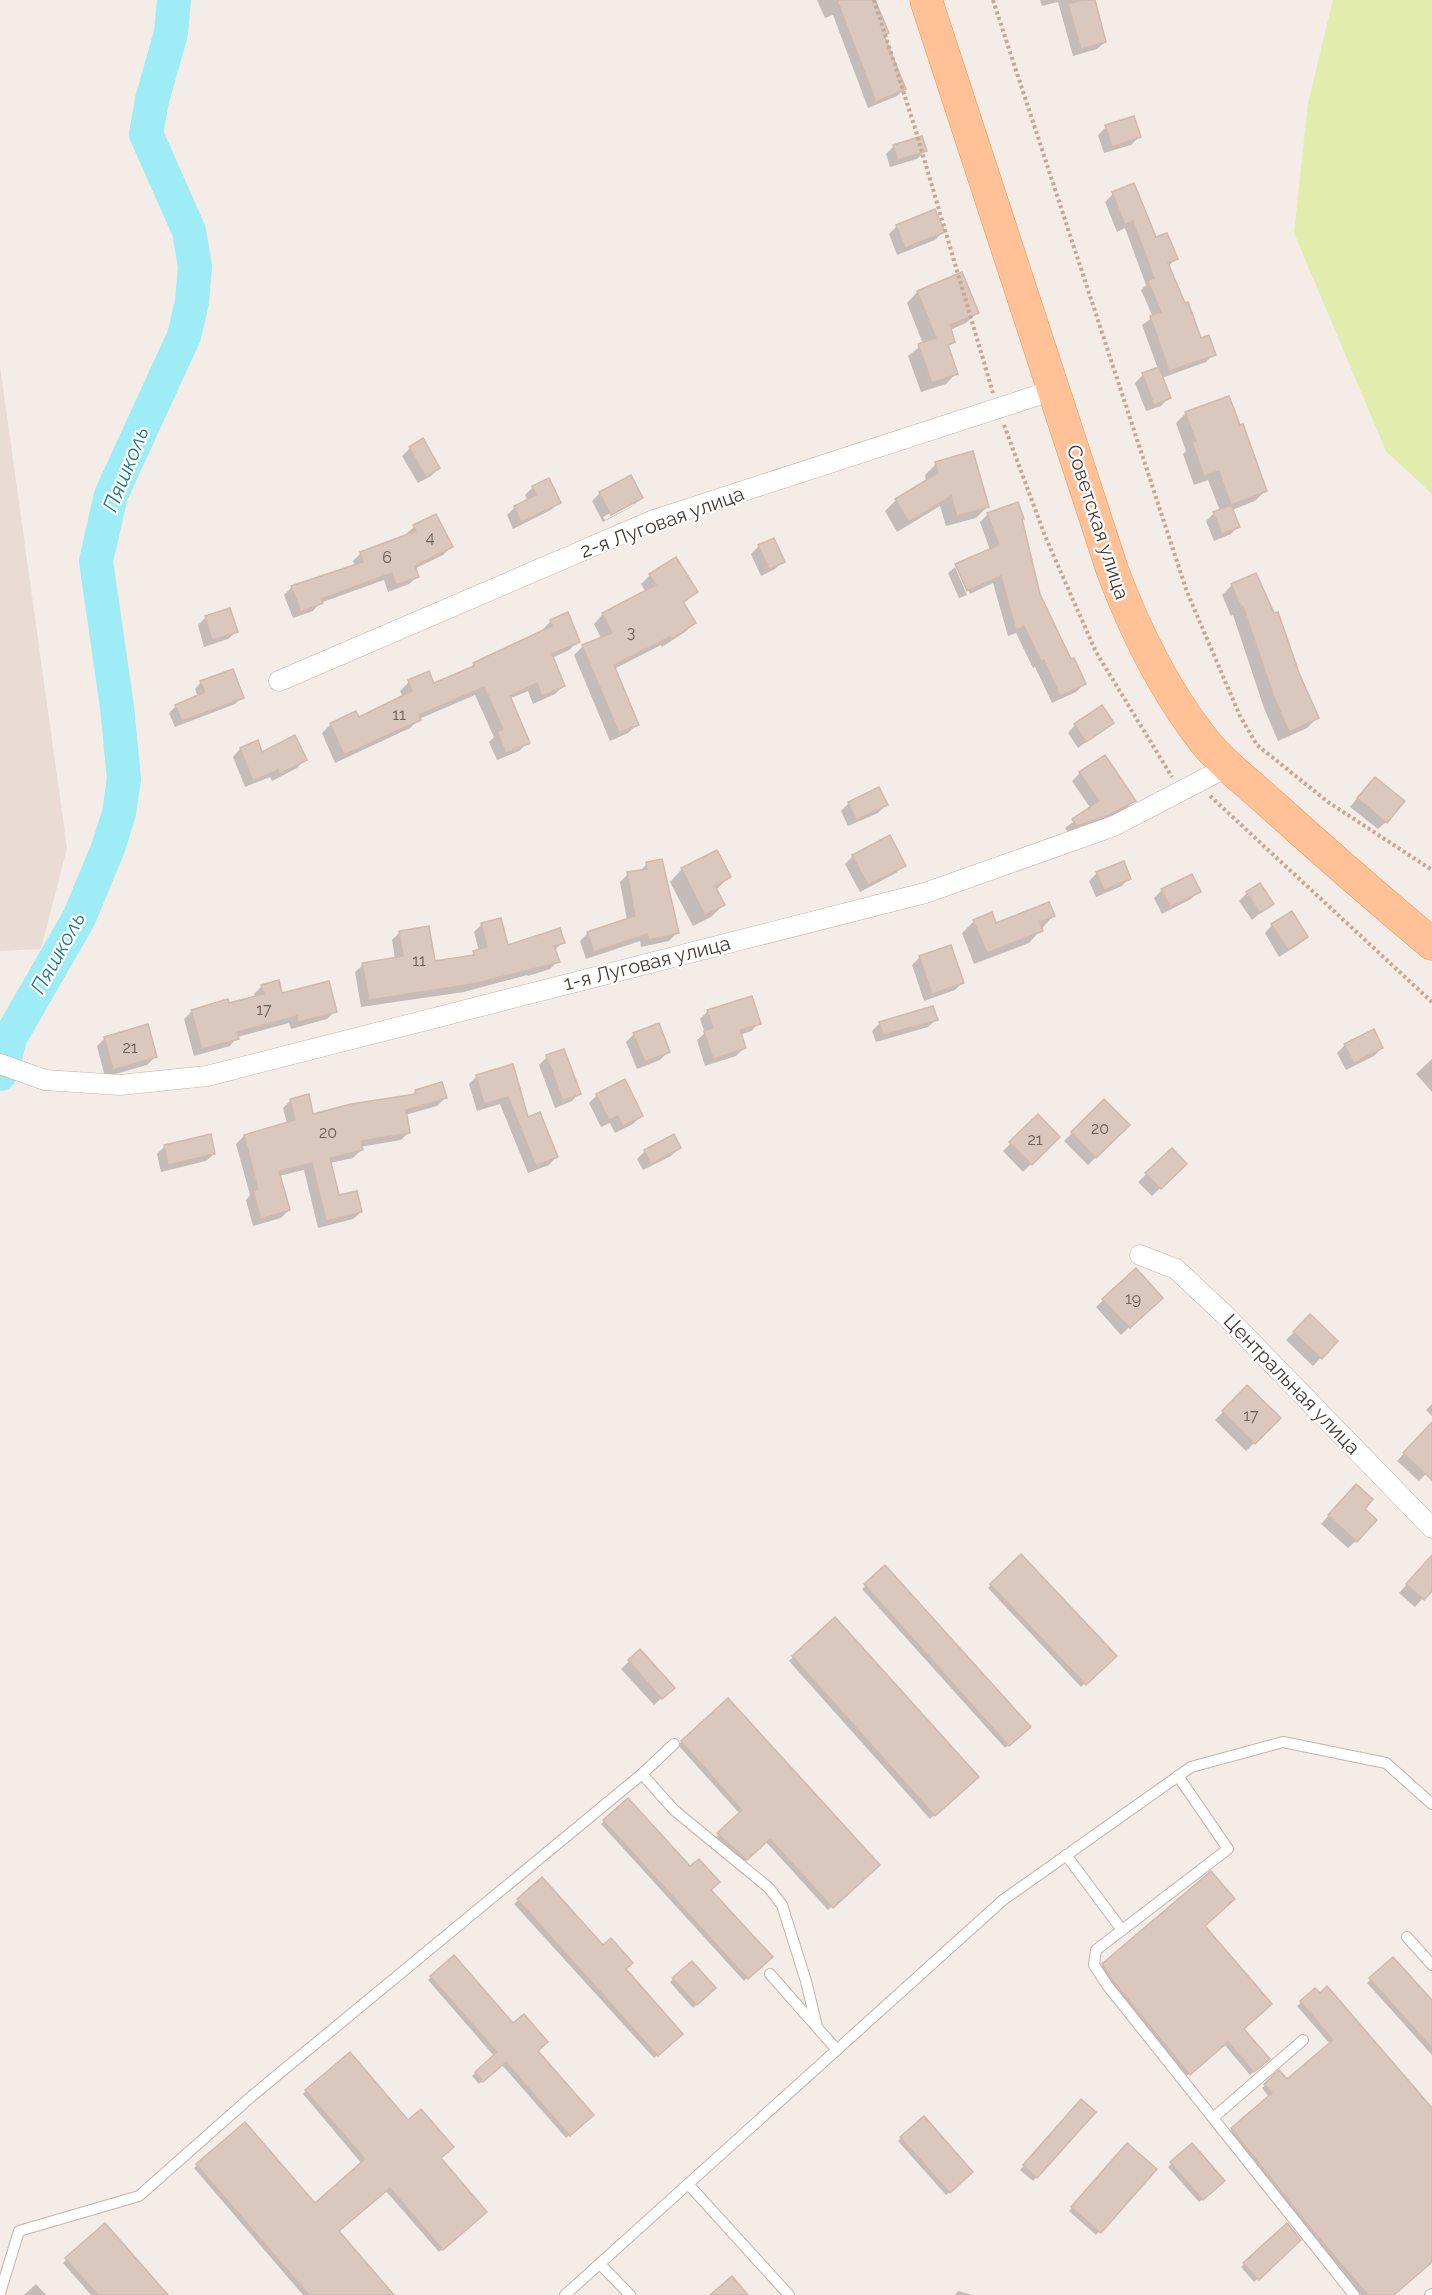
<svg xmlns="http://www.w3.org/2000/svg" width="1432" height="2295" font-family="Raleway,sans-serif">
	<rect width="100%" height="100%" fill="#f4ece6"/>
	<path fill="#e9dcd4" d="M0,366L67,848L41,949L0,951Z"/>
	<path fill="#e2ecac" d="M1333,0H1432V494L1386,451L1294,233L1308,103Z"/>
	<g fill="#0003" fill-rule="evenodd">
		<path d="M817,0H874L887,32L883,37L905,88L897,96L868,108L833,15L825,18Z"/>
		<path d="M1040,0H1093L1105,42L1097,49L1073,56L1058,2L1042,6Z"/>
		<path d="M1106,127L1139,137L1131,145L1104,153L1098,135Z"/>
		<path d="M894,146L925,151L917,159L890,167L886,154Z"/>
		<path d="M1113,194L1176,259L1168,266L1200,340L1214,354L1206,362L1162,378L1169,398L1161,406L1146,411L1135,383L1143,375L1158,369L1142,325L1153,317L1141,290L1146,285L1125,228L1117,232L1105,202Z"/>
		<path d="M897,226L943,232L935,240L897,255L889,234Z"/>
		<path d="M961,274L977,313L966,323L950,330L954,341L947,348L956,373L946,384L921,392L908,356L923,344L907,303L917,292Z"/>
		<path d="M1186,413L1265,491L1255,501L1232,510L1238,526L1231,534L1214,541L1206,521L1214,513L1220,511L1208,480L1194,485L1183,454L1186,451L1176,423Z"/>
		<path d="M410,448L439,468L431,476L418,483L402,456Z"/>
		<path d="M936,464L987,507L976,518L946,526L940,506L897,532L885,511L896,500L926,482L925,475Z"/>
		<path d="M630,477L641,498L633,506L603,522L592,501L600,493ZM634,501V505L605,520L603,517Z"/>
		<path d="M533,487L559,502L551,510L513,529L507,515L515,507L528,501L525,495Z"/>
		<path d="M988,514L1039,595L1070,661L1084,684L1076,692L1052,703L1035,667L1033,668L1016,633L1008,636L993,583L970,594L958,567H955L990,550L980,522Z"/>
		<path d="M435,516L451,547L443,555L414,569L417,577L409,584L388,592L384,580L320,603L313,611L293,618L284,595L292,587L355,566L353,561L361,553L407,536L406,534L414,527Z"/>
		<path d="M759,546L783,561L775,569L761,576L751,554Z"/>
		<path d="M955,567L967,595L959,598L948,573Z"/>
		<path d="M650,575L696,592L683,604L694,623L685,632L662,647L661,645L614,669L637,724L628,733L610,741L574,655L583,646L601,638L594,624L603,614L646,592L641,584Z"/>
		<path d="M1232,585L1317,718L1307,728L1278,741L1264,708L1233,615L1231,616L1222,595Z"/>
		<path d="M206,617L236,632L228,639L204,647L198,625Z"/>
		<path d="M551,621L578,641L569,650L552,658L564,685L555,694L533,704L528,691L509,699L528,742L519,751L497,760L489,742L494,737L475,695L419,719L410,728L335,763L322,733L331,724L358,719L403,697L400,691L409,682L434,685L468,670L474,664L543,632L542,630Z"/>
		<path d="M201,682L242,697L235,704L175,727L169,713L176,706L198,697L195,689Z"/>
		<path d="M1112,723L1078,748L1068,733L1075,725Z"/>
		<path d="M240,749L261,754L305,760L297,768L272,781L270,777L245,787L233,757Z"/>
		<path d="M1080,773L1134,801L1126,809L1100,822L1069,833L1065,828L1091,809L1072,781Z"/>
		<path d="M1367,786L1386,822L1378,829L1350,807Z"/>
		<path d="M849,803L886,805L878,813L848,826L841,811Z"/>
		<path d="M853,856L904,865L896,873L860,892L845,864Z"/>
		<path d="M647,864L677,933L669,941L641,947L640,941L586,959L580,941L588,933L627,920L620,882L628,874L639,872Z"/>
		<path d="M682,869L729,877L715,891L723,905L711,917L693,926L670,882Z"/>
		<path d="M1097,873L1129,878L1122,886L1096,897L1089,881Z"/>
		<path d="M1162,890L1199,891L1191,899L1162,914L1154,898Z"/>
		<path d="M1247,893L1272,903L1252,920L1239,901Z"/>
		<path d="M1053,916L1029,943L974,964L962,933L974,921L995,925Z"/>
		<path d="M482,924L507,947L563,942L554,951L558,961L550,969L528,976L527,975L464,992L361,1007L355,972L363,965L395,959L392,940L400,932L434,963L469,957L479,951L474,932Z"/>
		<path d="M1272,925L1306,937L1298,945L1279,957L1265,933Z"/>
		<path d="M920,957L963,982L955,990L924,1001L912,965Z"/>
		<path d="M262,986L335,1011L327,1019L291,1029L289,1023L237,1037L230,1046L194,1056L184,1019L192,1011L255,998L254,994Z"/>
		<path d="M708,1011L759,1023L751,1031L740,1035L744,1048L736,1056L705,1066L697,1040L705,1033L700,1019Z"/>
		<path d="M936,1020L928,1027L876,1042L872,1031L880,1023Z"/>
		<path d="M634,1034L668,1052L660,1060L637,1069L626,1042Z"/>
		<path d="M105,1038L155,1057L147,1065L105,1077L97,1046Z"/>
		<path d="M1345,1045L1382,1048L1374,1056L1346,1070L1337,1053Z"/>
		<path d="M547,1057L579,1093L572,1101L555,1108L539,1065Z"/>
		<path d="M1432,1059V1092L1416,1074Z"/>
		<path d="M512,1066L527,1119L556,1157L549,1165L528,1173L500,1104L477,1111L469,1084L477,1076Z"/>
		<path d="M416,1091L445,1098L437,1106L405,1115L409,1132L401,1140L360,1147L361,1150L353,1158L330,1163L338,1197L361,1212L353,1219L318,1228L304,1170L279,1176L289,1210L281,1218L253,1226L246,1200L250,1195L236,1144L244,1136L287,1124L283,1108L291,1100L312,1116L411,1096Z"/>
		<path d="M597,1095L641,1116L633,1124L615,1133L610,1123L601,1127L589,1103Z"/>
		<path d="M1104,1101L1128,1125L1088,1165L1064,1141Z"/>
		<path d="M1038,1116L1058,1137L1023,1172L1003,1151Z"/>
		<path d="M165,1146L214,1154L206,1161L161,1172L157,1154Z"/>
		<path d="M679,1148L671,1156L643,1170L637,1159L645,1151Z"/>
		<path d="M1172,1150L1185,1164L1152,1196L1138,1182Z"/>
		<path d="M1136,1270L1153,1305L1121,1335L1096,1307Z"/>
		<path d="M1310,1316L1336,1341L1313,1366L1286,1340Z"/>
		<path d="M1247,1387L1279,1418L1246,1451L1215,1420Z"/>
		<path d="M1432,1404V1416L1426,1410Z"/>
		<path d="M1432,1423V1467L1419,1481L1397,1461Z"/>
		<path d="M1349,1493L1363,1509L1356,1541L1348,1548L1321,1524Z"/>
		<path d="M1021,1556L1115,1655L1081,1687L988,1588Z"/>
		<path d="M1432,1562V1588L1415,1607L1399,1593L1422,1568Z"/>
		<path d="M885,1567L1029,1727L1005,1748L862,1589Z"/>
		<path d="M835,1619L976,1777L930,1819L789,1661Z"/>
		<path d="M640,1651L665,1695L654,1705L621,1669Z"/>
		<path d="M728,1700L877,1865L828,1910L766,1842L743,1863L715,1838L740,1814L678,1745Z"/>
		<path d="M628,1800L771,1957L744,1981L601,1824Z"/>
		<path d="M541,1879L681,2033L654,2058L514,1904Z"/>
		<path d="M1203,1926L1242,2029L1268,2059L1250,2075L1224,2044L1185,2077L1100,1969L1103,1965Z"/>
		<path d="M1393,1959L1432,2002V2055L1367,1983Z"/>
		<path d="M691,1963L714,1988L693,2008L670,1982Z"/>
		<path d="M431,1977L536,2051L588,2118L566,2138L502,2065L479,2084L472,2076L494,2056L428,1980Z"/>
		<path d="M1315,1990L1432,2111V2260L1392,2295H1361L1309,2234L1228,2133L1269,2097L1262,2088L1265,2085L1287,2081L1330,2044L1297,2006Z"/>
		<path d="M306,2091L439,2158L482,2215L439,2252L385,2190L338,2232L389,2295H303L194,2168L197,2165L314,2205L362,2164L303,2094Z"/>
		<path d="M1081,2101L1094,2112L1033,2181L1020,2170Z"/>
		<path d="M924,2118L971,2172L946,2195L898,2141Z"/>
		<path d="M1192,2146L1223,2181L1199,2202L1168,2167Z"/>
		<path d="M1124,2148L1155,2169L1096,2235L1069,2211Z"/>
		<path d="M105,2225L167,2295H91L63,2263Z"/>
		<path d="M1287,2225L1299,2240L1254,2282L1241,2267Z"/>
		<path d="M36,2284L46,2295H24Z"/>
		<path d="M958,2291L972,2295H955Z"/>
	</g>
	<g fill="none" stroke-linecap="round" stroke-linejoin="round">
		<path stroke="#9eecf6" stroke-width="34" d="M0,1074L11,1036L79,918L108,848L119,813L124,779L117,707L96,561L111,495L184,336L192,302L195,266L189,231L146,134L152,100L171,33L174,0"/>
	</g>
	<g fill="#dac7be" stroke="#d2b9ad" stroke-width="1.5">
		<path d="M837,0H875L889,33L884,35L906,89L876,102Z"/>
		<path d="M1082,0H1095L1106,42L1081,49L1068,4Z"/>
		<path d="M1134,116L1141,137L1112,147L1105,125Z"/>
		<path d="M922,136L927,151L898,160L893,145Z"/>
		<path d="M1134,183L1156,237L1167,233L1178,259L1168,263L1185,303L1188,302L1201,338L1209,335L1216,355L1169,371L1150,316L1161,312L1148,281L1154,278L1133,221L1125,225L1112,192Z"/>
		<path d="M935,209L945,232L905,248L896,225Z"/>
		<path d="M962,272L979,313L950,325L955,342L948,345L958,374L932,383L918,344L936,338L917,291Z"/>
		<path d="M1159,367L1171,398L1154,405L1142,373Z"/>
		<path d="M1229,396L1240,425L1243,424L1267,491L1231,505L1219,471L1204,476L1192,442L1196,441L1185,412Z"/>
		<path d="M423,438L440,468L426,477L409,447Z"/>
		<path d="M973,451L989,507L957,516L951,496L909,522L895,499L938,473L935,462Z"/>
		<path d="M631,475L643,498L611,515L599,492Z"/>
		<path d="M549,478L561,503L521,522L514,506L536,495L532,486Z"/>
		<path d="M1018,502L1024,519H1022L1040,594L1071,659L1074,658L1086,684L1060,696L1044,660L1041,661L1024,626L1016,630L1001,576L967,591L955,564L999,545L987,513Z"/>
		<path d="M1231,505L1240,527L1222,534L1213,512Z"/>
		<path d="M436,514L453,547L415,566L419,577L396,585L392,573L321,599L323,603L301,612L291,586L363,562L360,552L416,531L413,525Z"/>
		<path d="M774,538L785,562L769,569L758,545Z"/>
		<path d="M676,557L698,592L683,602L696,623L671,639L670,637L614,665L639,725L619,733L582,645L612,633L602,613L656,585L649,574Z"/>
		<path d="M1256,573L1274,613L1278,612L1299,673L1319,718L1289,732L1274,697L1243,606L1241,607L1231,584Z"/>
		<path d="M230,608L238,632L212,640L205,616Z"/>
		<path d="M568,612L580,642L552,654L565,686L542,696L537,683L510,696L530,743L506,753L497,732L503,729L484,687L419,715L421,720L344,755L330,723L356,711L359,717L412,691L408,680L429,671L434,683L474,666L473,663L552,626L550,620Z"/>
		<path d="M233,669L244,698L182,721L175,705L205,692L200,681Z"/>
		<path d="M1102,705L1114,723L1086,742L1074,724Z"/>
		<path d="M295,735L307,760L280,774L278,770L253,781L240,748L258,740L262,752Z"/>
		<path d="M1105,755L1136,801L1109,815L1077,826L1072,819L1099,801L1079,772Z"/>
		<path d="M1375,777L1405,801L1387,823L1357,798Z"/>
		<path d="M879,787L888,805L856,820L848,802Z"/>
		<path d="M890,835L906,866L868,885L852,855Z"/>
		<path d="M717,850L731,877L715,886L725,905L705,915L681,868Z"/>
		<path d="M662,859L679,933L649,940L647,934L594,952L587,932L635,916L627,872L647,869L646,862Z"/>
		<path d="M1124,861L1131,879L1104,890L1096,872Z"/>
		<path d="M1192,874L1201,892L1170,907L1161,889Z"/>
		<path d="M1260,883L1274,904L1260,913L1246,892Z"/>
		<path d="M1049,902L1055,916L1040,922L1043,931L987,953L973,920L992,912L996,923Z"/>
		<path d="M1292,911L1308,937L1288,950L1271,924Z"/>
		<path d="M501,918L508,945L560,928L565,943L554,946L560,962L473,984L369,1000L362,963L403,956L399,931L429,926L435,961L474,955L473,951L487,947L481,923Z"/>
		<path d="M951,945L964,983L932,994L919,956Z"/>
		<path d="M279,980L282,993L329,981L337,1012L298,1022L297,1016L237,1032L239,1039L202,1049L191,1010L228,999L229,1003L264,994L261,985Z"/>
		<path d="M752,996L761,1024L740,1030L746,1048L713,1059L704,1031L713,1028L707,1010Z"/>
		<path d="M933,1006L938,1020L883,1035L879,1022Z"/>
		<path d="M659,1023L670,1052L645,1062L633,1033Z"/>
		<path d="M148,1024L157,1057L113,1070L104,1037Z"/>
		<path d="M1374,1029L1383,1048L1354,1063L1344,1044Z"/>
		<path d="M564,1049L581,1094L563,1101L546,1055Z"/>
		<path d="M513,1064L528,1117L540,1112L558,1157L536,1166L508,1097L484,1104L476,1075Z"/>
		<path d="M625,1079L643,1116L623,1126L618,1116L609,1120L596,1094Z"/>
		<path d="M442,1082L447,1098L406,1110L410,1133L361,1141L363,1150L330,1158L339,1195L357,1191L362,1212L326,1221L312,1163L279,1171L290,1210L261,1219L253,1191L258,1189L244,1135L295,1120L290,1099L309,1094L313,1114L351,1104L416,1094L415,1090Z"/>
		<path d="M1104,1099L1130,1125L1096,1158L1071,1132Z"/>
		<path d="M1038,1114L1060,1137L1032,1165L1009,1142Z"/>
		<path d="M211,1134L215,1154L168,1165L164,1145Z"/>
		<path d="M674,1134L681,1148L651,1164L644,1150Z"/>
		<path d="M1172,1148L1187,1164L1161,1189L1145,1173Z"/>
		<path d="M1136,1268L1163,1298L1130,1328L1102,1299Z"/>
		<path d="M1310,1314L1338,1341L1322,1359L1293,1332Z"/>
		<path d="M1247,1385L1281,1418L1255,1444L1222,1411Z"/>
		<path d="M1432,1422V1480L1403,1453Z"/>
		<path d="M1356,1484L1373,1499L1365,1509L1377,1520L1357,1542L1328,1515Z"/>
		<path d="M1021,1554L1117,1656L1086,1685L990,1584Z"/>
		<path d="M1432,1555V1591L1424,1600L1406,1584Z"/>
		<path d="M885,1565L1031,1727L1009,1746L864,1584Z"/>
		<path d="M835,1617L979,1777L935,1816L792,1656Z"/>
		<path d="M640,1649L675,1688L662,1699L628,1660Z"/>
		<path d="M728,1698L880,1865L833,1908L770,1839L747,1860L717,1833L742,1810L681,1741Z"/>
		<path d="M628,1798L690,1866L699,1859L720,1882L711,1890L773,1957L748,1979L603,1820Z"/>
		<path d="M1211,1871L1235,1899L1205,1926L1272,2004L1244,2029L1270,2059L1254,2072L1228,2042L1190,2075L1113,1981L1102,1964Z"/>
		<path d="M542,1877L603,1945L611,1938L633,1963L626,1969L683,2034L658,2056L517,1899Z"/>
		<path d="M454,1955L513,2023L524,2014L548,2042L538,2051L594,2115L570,2136L506,2062L483,2082L475,2072L497,2052L430,1976Z"/>
		<path d="M1393,1957L1432,2000V2048L1369,1978Z"/>
		<path d="M692,1961L716,1988L697,2005L672,1978Z"/>
		<path d="M1327,1986L1432,2108V2262L1394,2295H1368L1313,2231L1231,2128L1272,2093L1264,2084L1279,2070L1287,2079L1333,2040L1300,2001L1315,1988L1320,1993Z"/>
		<path d="M350,2052L408,2120L421,2109L447,2139L454,2147L441,2158L487,2212L443,2250L390,2188L339,2231L394,2295H309L196,2164L245,2122L315,2203L365,2159L305,2090Z"/>
		<path d="M1081,2099L1096,2112L1037,2178L1023,2165Z"/>
		<path d="M924,2116L973,2172L950,2193L900,2137Z"/>
		<path d="M1127,2143L1157,2169L1101,2233L1071,2207Z"/>
		<path d="M1192,2143L1225,2181L1203,2200L1170,2162Z"/>
		<path d="M105,2223L168,2295H98L65,2258Z"/>
		<path d="M1287,2223L1301,2240L1259,2280L1243,2263Z"/>
		<path d="M732,2276L748,2295H710Z"/>
	</g>
	<g fill="none" stroke-linecap="round" stroke-linejoin="round">
		<g stroke="#c4b4ab" stroke-width="12">
			<g id="service">
				<path d="M642,1774L674,1744"/>
				<path d="M1178,1776L1228,1849L1096,1950L1094,1965L1107,1985L1354,2295"/>
				<path d="M1066,1855L1122,1930"/>
				<path d="M1407,1937L1432,1965"/>
				<path d="M770,1974L837,2050"/>
				<path d="M1213,2118L1303,2040"/>
				<path d="M688,2184L789,2295"/>
				<path d="M600,2264L630,2295"/>
				<path d="M0,2293L19,2231L139,2196L252,2096L642,1774L674,1810L769,1888L782,1905L806,1981L817,2027"/>
				<path d="M565,2295L1003,1900L1191,1767L1283,1742L1386,1763L1432,1804"/>
				<path d="M1430,2295L1432,2294"/>
			</g>
		</g>
		<g stroke="#c4b4ab" stroke-width="21">
			<g id="minor">
				<path d="M279,681L654,520L1054,390"/>
				<path d="M0,1064L45,1080L120,1085L207,1076L925,893L1114,826L1229,766"/>
				<path d="M1140,1255L1176,1269L1225,1315L1432,1528"/>
			</g>
		</g>
		<g stroke="#ed975c" stroke-width="33">
			<path id="primary" d="M926,0L1113,572C1135,630 1161,684 1198,733C1217,760 1246,781 1270,803C1323,851 1377,898 1432,944"/>
		</g>
		<g stroke="#c4a798" stroke-width="4" stroke-dasharray="3 3" stroke-linecap="butt">
			<path d="M874,0L915,128L993,393"/>
			<path d="M993,0L1187,592L1240,716L1257,745L1328,802L1432,870"/>
			<path d="M1004,425L1045,536L1096,652L1172,777"/>
			<path d="M1210,796L1432,1002"/>
		</g>
		<use href="#service" stroke="#fff" stroke-width="10"/>
		<use href="#minor" stroke="#fff" stroke-width="20"/>
		<use href="#primary" stroke="#ffc195" stroke-width="32"/>
	</g>
	<g text-anchor="middle" stroke-width="4.5" stroke-linejoin="round" paint-order="stroke">
		<g font-size="16" fill="#6c5e57">
			<text x="430" y="543">4</text>
			<text x="387" y="563">6</text>
			<text x="631" y="638">3</text>
			<text x="399" y="720">11</text>
			<text x="419" y="966">11</text>
			<text x="264" y="1015">17</text>
			<text x="130" y="1053">21</text>
			<text x="1100" y="1134">20</text>
			<text x="328" y="1138">20</text>
			<text x="1035" y="1145">21</text>
			<text x="1133" y="1304">19</text>
			<text x="1251" y="1421">17</text>
		</g>
		<g font-size="20" fill="#483b35" stroke="#fff">
			<text transform="translate(662 522) rotate(-20)" y="7">2-я Луговая улица</text>
			<text transform="translate(1098 522) rotate(72)" y="7">Советская улица</text>
			<text transform="translate(647 963) rotate(-14)" y="7">1-я Луговая улица</text>
			<text transform="translate(1292 1384) rotate(46)" y="7">Центральная улица</text>
		</g>
		<g font-size="21" font-style="italic" fill="#1f7b89" stroke="#fff">
			<text transform="translate(126 469) rotate(-68)" y="7">Пяшколь</text>
			<text transform="translate(58 953) rotate(-61)" y="7">Пяшколь</text>
		</g>
	</g>
</svg>
